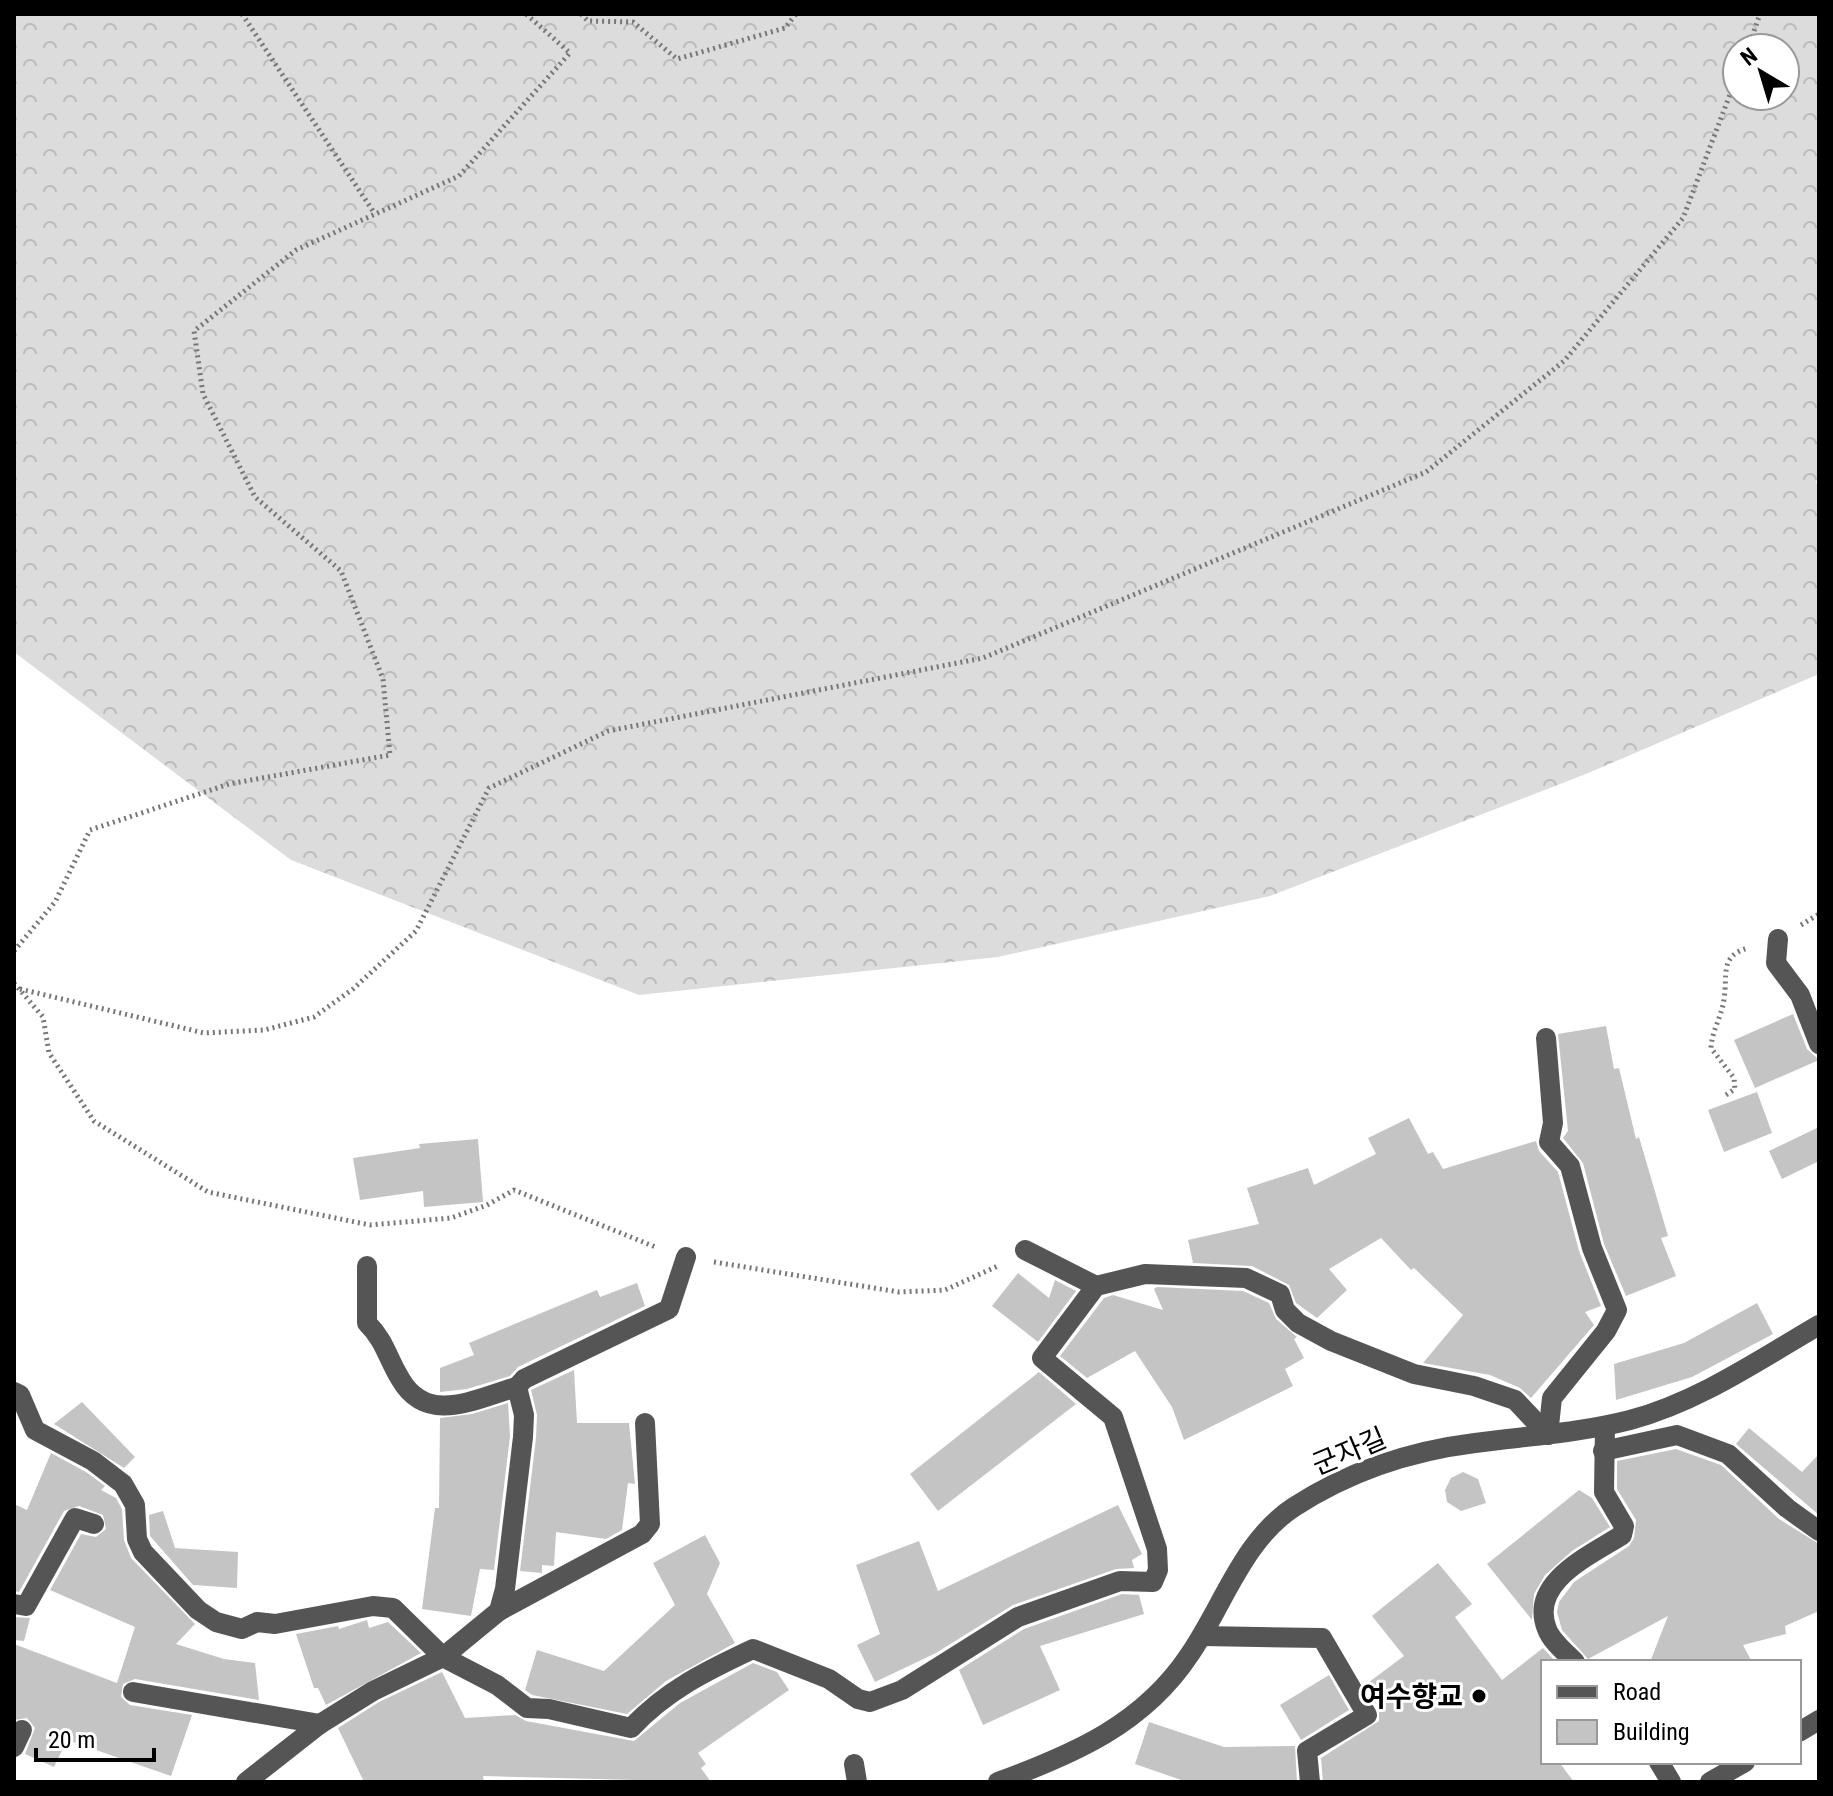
<svg xmlns="http://www.w3.org/2000/svg" width="1833" height="1796" font-family="'Roboto Condensed','Noto Sans KR',sans-serif">
	<defs>
		<pattern id="forest-crowns" width="20" height="18" patternUnits="userSpaceOnUse" patternTransform="scale(2)"><rect width="20" height="18" fill="#dcdcdc"/><path d="M2 6a3 3 0 1 1 6 0M12 15a3 3 0 1 1 6 0" fill="none" stroke="#bbb"/></pattern>
	</defs>
	<rect width="100%" height="100%" fill="#fff"/>
	<path fill="url(#forest-crowns)" fill-rule="evenodd" d="M14,14H1819V475L1816,482L1819,489V674L1586,774L1270,896L998,957L639,995L291,860L14,652ZM1737,48H1785V96H1737Z"/>
	<g fill="#c4c4c4">
		<path d="M1793,1014L1807,1049L1819,1060L1755,1088L1734,1040Z"/>
		<path d="M1606,1026L1614,1069L1619,1068L1636,1139L1639,1137L1668,1236L1661,1238L1676,1276L1626,1296L1604,1244L1583,1163L1563,1138L1568,1131L1558,1034Z"/>
		<path d="M1757,1092L1772,1133L1724,1152L1708,1110Z"/>
		<path d="M1409,1118L1428,1154L1433,1152L1443,1169L1536,1141L1539,1151L1558,1172L1579,1251L1601,1306L1585,1312L1594,1325L1531,1398L1520,1388L1490,1375L1423,1363L1463,1315L1414,1268L1411,1270L1381,1238L1329,1269L1347,1290L1317,1318L1296,1303L1289,1285L1252,1266L1193,1263L1188,1240L1259,1224L1247,1188L1308,1168L1314,1185L1376,1154L1368,1138Z"/>
		<path d="M1819,1127V1161L1782,1179L1769,1151Z"/>
		<path d="M478,1139L483,1202L424,1207L423,1191L360,1200L353,1158L420,1148L419,1144Z"/>
		<path d="M1018,1273L1049,1298L1055,1280L1076,1291L1038,1342L992,1306Z"/>
		<path d="M637,1283L645,1306L518,1367L510,1376L467,1389L440,1392V1368L474,1355L469,1343L597,1290L600,1297Z"/>
		<path d="M1157,1287L1243,1291L1269,1303L1276,1319L1297,1337L1294,1339L1304,1358L1285,1369L1293,1386L1184,1440L1172,1407L1135,1351L1087,1378L1060,1356L1104,1298L1113,1295L1163,1310L1154,1289Z"/>
		<path d="M1757,1303L1773,1334L1692,1377L1616,1400L1614,1364L1684,1343Z"/>
		<path d="M574,1370L577,1423H629L635,1484L628,1483L622,1530L606,1539L556,1532L554,1566L542,1565V1573L520,1571L536,1438L537,1415L531,1390Z"/>
		<path d="M1039,1372L1076,1404L938,1511L910,1474Z"/>
		<path d="M82,1402L135,1457L124,1468L54,1424Z"/>
		<path d="M508,1403L510,1436L494,1570L480,1569L471,1616L422,1609L435,1508H439L440,1418L472,1414Z"/>
		<path d="M1749,1428L1802,1472L1819,1454V1515L1736,1444Z"/>
		<path d="M1676,1449L1721,1465L1779,1519L1819,1544V1611L1785,1626L1786,1634L1743,1645L1752,1662H1650L1668,1616L1588,1659L1562,1630L1557,1612L1559,1602L1574,1582L1629,1546L1634,1538L1636,1520L1617,1489V1461Z"/>
		<path d="M51,1453L86,1472L105,1486L101,1490L116,1498L122,1509L124,1540L131,1558L195,1624L176,1644L224,1659L255,1663L259,1700L135,1679L123,1684L121,1697L130,1705L192,1715L171,1776L67,1740L54,1767L25,1754L35,1728L27,1718L14,1720V1644L117,1683L135,1627L50,1590L81,1534L96,1537L106,1529L103,1515L79,1506L64,1511L19,1592L14,1591V1504L27,1510Z"/>
		<path d="M1463,1472L1478,1479L1486,1503L1461,1511L1447,1502L1445,1490L1451,1478Z"/>
		<path d="M1579,1490L1592,1498L1610,1527L1572,1551L1545,1575L1534,1594L1532,1620L1487,1564Z"/>
		<path d="M1118,1505L1142,1554L1132,1560L1134,1568L1116,1569L1013,1605L936,1653L875,1682L857,1645L880,1634L856,1565L919,1541L938,1591Z"/>
		<path d="M163,1511L175,1548L238,1552L237,1588L193,1585L150,1536L149,1515Z"/>
		<path d="M705,1535L720,1563L707,1594L735,1643L666,1681L627,1714L532,1695L525,1690L537,1650L604,1671L675,1605L653,1563Z"/>
		<path d="M1438,1563L1472,1604L1455,1617L1502,1680L1543,1648L1556,1662H1543V1762H1559L1574,1782H1323L1321,1758L1379,1721V1709L1365,1685L1404,1656L1372,1616Z"/>
		<path d="M1122,1594L1139,1595L1144,1614L1040,1646L1060,1690L983,1725L959,1670L1024,1629Z"/>
		<path d="M14,1617L30,1618L24,1641L14,1640Z"/>
		<path d="M367,1620L369,1628L388,1622L421,1653L326,1705L318,1688H314L296,1634L338,1626L339,1629Z"/>
		<path d="M753,1663L777,1672L789,1690L698,1753L706,1764L701,1768L711,1782L483,1776L484,1782H364L338,1728L379,1702L442,1672L465,1718L515,1715L526,1721L634,1741L680,1703Z"/>
		<path d="M1329,1675L1349,1710L1301,1740L1280,1705Z"/>
		<path d="M1149,1722L1224,1747L1295,1746L1297,1782H1187L1135,1764Z"/>
	</g>
	<g fill="none" stroke-linecap="round" stroke-linejoin="round">
		<g stroke="#777" stroke-width="5" stroke-dasharray="2 4" stroke-linecap="butt">
			<path d="M242,14L375,214"/>
			<path d="M581,14L588,21L633,22L677,59L785,28L796,14"/>
			<path d="M1748,48L1760,14"/>
			<path d="M1801,925L1819,914"/>
			<path d="M14,951L55,902L90,830L229,784L390,755L383,679L341,571L255,497L203,394L194,331L296,250L459,176L570,53L526,14"/>
			<path d="M14,983L43,1017L49,1053L94,1121L208,1192L370,1225L451,1218L487,1205L514,1190L658,1248"/>
			<path d="M20,989L204,1033L264,1030L314,1017L353,989L416,931L489,788L608,731L983,658L1426,472L1564,361L1683,218L1737,76"/>
			<path d="M1726,1095L1735,1089L1734,1078L1711,1048C1712,1030 1722,1016 1724,999C1728,975 1719,956 1748,948"/>
			<path d="M714,1262L899,1292L945,1290L1000,1265"/>
		</g>
		<g stroke="#555" stroke-width="20">
			<path d="M1778,939L1776,963L1800,995L1819,1044"/>
			<path d="M1546,1038L1553,1123L1549,1142L1570,1166L1592,1248L1617,1310L1606,1331L1552,1398L1548,1435"/>
			<path d="M1025,1250L1096,1286"/>
			<path d="M367,1266V1323C386,1342 387,1358 401,1380C428,1426 477,1398 517,1387"/>
			<path d="M14,1392L20,1395L35,1430L93,1461L123,1484L135,1505L137,1539L143,1552L198,1610L216,1622L242,1629L257,1622L275,1624L373,1606L393,1608L443,1657L497,1685L527,1708L549,1709L631,1728C667,1690 706,1671 753,1649L829,1679L858,1699L870,1702L902,1690L1018,1617L1120,1581L1153,1582L1158,1570L1157,1549L1113,1417L1042,1358L1096,1286L1145,1274L1246,1278L1280,1294L1285,1310L1298,1323L1331,1341L1414,1374L1474,1386L1515,1400L1548,1435"/>
			<path d="M1603,1451L1677,1435L1728,1454L1787,1508L1819,1531"/>
			<path d="M14,1604L26,1606L75,1518L94,1524"/>
			<path d="M499,1611L642,1534L650,1524L645,1423"/>
			<path d="M1202,1636L1322,1638L1367,1715L1307,1751L1310,1782"/>
			<path d="M1575,1662C1566,1653 1551,1641 1547,1629C1528,1582 1591,1555 1622,1535L1624,1526L1604,1492L1605,1426"/>
			<path d="M133,1692L320,1724"/>
			<path d="M1799,1732L1819,1720"/>
			<path d="M14,1747L22,1730"/>
			<path d="M1659,1762L1671,1782"/>
			<path d="M854,1764L857,1782"/>
			<path d="M246,1782L320,1724L373,1691L443,1657L499,1611L505,1589L523,1437L524,1415L517,1387L524,1379L669,1309L686,1257"/>
			<path d="M998,1782C1074,1754 1144,1724 1190,1654C1223,1606 1243,1540 1294,1507C1348,1472 1410,1451 1475,1443C1527,1436 1579,1433 1630,1420C1698,1402 1759,1360 1819,1325"/>
			<path d="M1710,1782L1745,1762"/>
		</g>
	</g>
	<circle fill="#000" stroke="#fff" stroke-width="3" cx="1479" cy="1696" r="8"/>
	<g text-anchor="middle" stroke-width="6" stroke-linejoin="round" paint-order="stroke">
		<g font-size="28" fill="#000" stroke="#fff">
			<text transform="translate(1349 1451) rotate(-23)" y="10">군자길</text>
		</g>
		<g font-size="28" font-weight="bold" fill="#000" stroke="#fff" text-anchor="end">
			<text x="1463" y="1706">여수향교</text>
		</g>
	</g>
	<rect width="1833" height="1796" fill="none" stroke="#000000" stroke-width="32"/>
	<rect x="1541" y="1660" width="260" height="104" fill="#ffffff" stroke="#999999" stroke-width="2"/>
	<rect x="1557" y="1686" width="40" height="12" fill="#555555" stroke="#999999" stroke-width="2"/>
	<text x="1613" y="1700" font-size="24" fill="#000000">Road</text>
	<rect x="1557" y="1720" width="40" height="24" fill="#c4c4c4" stroke="#999999" stroke-width="2"/>
	<text x="1613" y="1740" font-size="24" fill="#000000">Building</text>
	<g transform="translate(1761 72) rotate(322)"><circle r="38" fill="#ffffff" stroke="#999999" stroke-width="2"/>
	<path d="M0-6L14 30L0 20L-14 30Z" fill="#000000"/>
	<text y="-12" font-size="22" font-weight="bold" text-anchor="middle" fill="#000000">N</text>
	</g>
	<path d="M36 1748v12h118v-12" fill="none" stroke="#000000" stroke-width="4"/>
	<text x="48" y="1748" font-size="24" fill="#000000" stroke="#ffffff" stroke-width="6" paint-order="stroke">20 m</text>
</svg>
